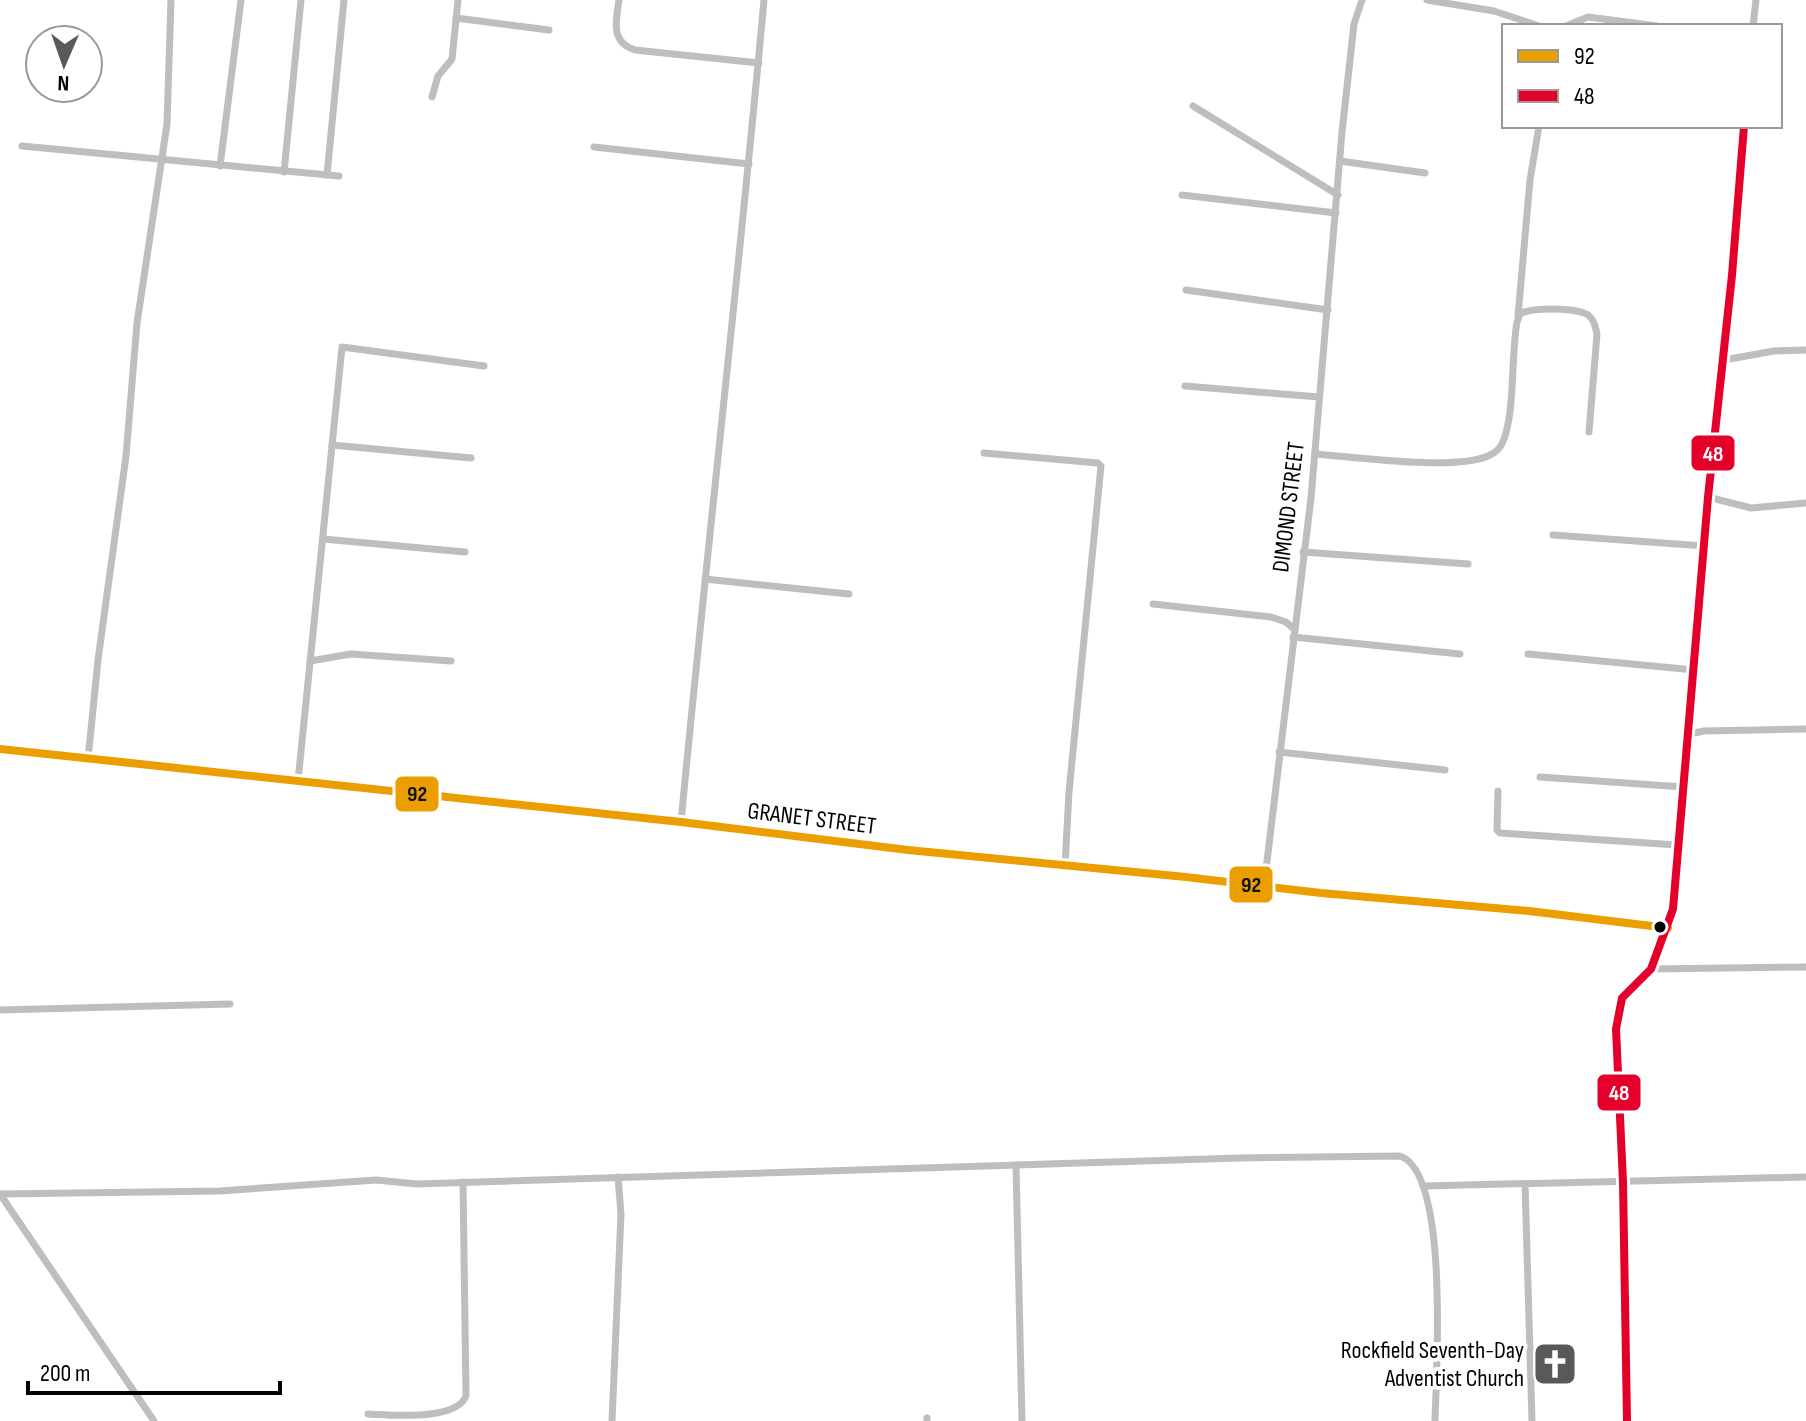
<svg xmlns="http://www.w3.org/2000/svg" width="1806" height="1421" font-family="'Sofia Sans Condensed',sans-serif">
	<rect width="100%" height="100%" fill="#fff"/>
	<g fill="none" stroke-linecap="round" stroke-linejoin="round">
		<g stroke="#bebebe" stroke-width="7">
			<path d="M619,0C616,21 610,42 635,50L759,63"/>
			<path d="M1427,0L1494,11L1539,26"/>
			<path d="M456,18L549,30"/>
			<path d="M1566,26L1588,17L1657,26"/>
			<path d="M1753,26L1756,0"/>
			<path d="M432,97L438,76L452,59L458,0"/>
			<path d="M1193,106L1338,195"/>
			<path d="M22,146L339,176"/>
			<path d="M594,147L749,164"/>
			<path d="M1340,161L1425,173"/>
			<path d="M220,166L241,0"/>
			<path d="M284,172L301,0"/>
			<path d="M327,175L344,0"/>
			<path d="M1182,195L1336,213"/>
			<path d="M1186,290L1328,310"/>
			<path d="M1518,316L1530,180L1539,126"/>
			<path d="M1724,360L1774,351L1806,350"/>
			<path d="M1185,386L1319,397"/>
			<path d="M332,445L471,458"/>
			<path d="M984,453L1098,463L1101,466L1069,792L1065,866"/>
			<path d="M1315,454C1355,457 1454,471 1488,456C1496,453 1501,448 1504,439C1515,409 1511,356 1517,322L1520,314C1531,307 1570,308 1584,313C1593,316 1595,325 1597,334L1589,432"/>
			<path d="M1708,497L1751,508L1806,503"/>
			<path d="M1553,535L1704,546"/>
			<path d="M323,539L465,552"/>
			<path d="M1303,552L1468,564"/>
			<path d="M705,579L849,594"/>
			<path d="M1153,604L1271,617L1286,622L1294,629"/>
			<path d="M1293,637L1460,654"/>
			<path d="M1528,654L1694,670"/>
			<path d="M310,661L351,654L451,661"/>
			<path d="M1689,734L1704,731L1806,729"/>
			<path d="M0,749L681,822L908,850L1186,877L1321,893L1529,911L1668,928"/>
			<path d="M1279,752L1445,770"/>
			<path d="M88,759L98,660L126,456L137,323L167,124L171,0"/>
			<path d="M1540,777L1683,787"/>
			<path d="M298,781L342,347L484,366"/>
			<path d="M1498,791L1497,830L1500,833L1677,845"/>
			<path d="M681,822C707,548 739,274 764,0"/>
			<path d="M1264,886L1311,498L1342,132L1354,24L1362,0"/>
			<path d="M1651,969L1806,967"/>
			<path d="M0,1010L230,1004"/>
			<path d="M1016,1165L1022,1421"/>
			<path d="M1525,1184L1532,1421"/>
			<path d="M1423,1186L1806,1177"/>
			<path d="M0,1194L220,1191L376,1180L417,1184L1239,1158L1400,1156C1450,1173 1436,1375 1435,1421"/>
			<path d="M0,1194L154,1421"/>
			<path d="M368,1414C393,1415 456,1421 466,1396L463,1182"/>
			<path d="M927,1418V1421"/>
			<path d="M612,1421L621,1214L618,1177"/>
			<path d="M1627,1421L1623,1182L1616,1029L1622,998L1651,969L1673,909L1708,497L1732,275L1744,126"/>
		</g>
		<g stroke="#fff" stroke-width="14">
			<path id="bus-1" d="M0,749L681,822L908,850L1186,877L1321,893L1529,911L1668,928"/>
		</g>
		<g stroke="#fff" stroke-width="14">
			<path id="bus-2" d="M1627,1421L1623,1182L1616,1029L1622,998L1651,969L1673,909L1708,497L1732,275L1744,126"/>
		</g>
		<use href="#bus-1" stroke="#eb9e00" stroke-width="8"/>
		<use href="#bus-2" stroke="#e4002b" stroke-width="8"/>
	</g>
	<defs>
		<g id="church-square" transform="scale(2.3)"><rect x="-9" y="-9" width="18" height="18" rx="4" fill="#595959" stroke="#fff"/><path d="M-1.2-6h2.4v3.5h3.3v2.4h-3.3V6h-2.4V-.1h-3.3v-2.4h3.3Z" fill="#fff"/></g>
	</defs>
	<g fill-rule="evenodd">
		<use href="#church-square" x="1555" y="1364"/>
	</g>
	<circle fill="#000" stroke="#fff" stroke-width="3" cx="1660" cy="927" r="7"/>
	<g text-anchor="middle" stroke-width="8" stroke-linejoin="round" paint-order="stroke">
		<g font-size="24" fill="#000" stroke="#fff">
			<text transform="translate(1288 507) rotate(-83)" y="8">DIMOND STREET</text>
			<text transform="translate(812 818) rotate(7)" y="8">GRANET STREET</text>
		</g>
		<g font-size="24" fill="#000" stroke="#fff" text-anchor="end">
			<text x="1524" y="1358">Rockfield Seventh-Day<tspan x="1524" dy="28">Adventist Church</tspan></text>
		</g>
	</g>
	<g stroke="#fff" stroke-width="3">
		<rect x="1690" y="434" width="46" height="38" rx="8" fill="#e4002b"/>
		<rect x="394" y="775" width="46" height="38" rx="8" fill="#eb9e00"/>
		<rect x="1228" y="865" width="46" height="39" rx="8" fill="#eb9e00"/>
		<rect x="1596" y="1073" width="46" height="39" rx="8" fill="#e4002b"/>
	</g>
	<g font-size="22" text-anchor="middle" font-weight="bold" fill="#fff">
		<text x="1713" y="461">48</text>
		<text x="1619" y="1100">48</text>
	</g>
	<g font-size="22" text-anchor="middle" font-weight="bold" fill="#111">
		<text x="417" y="801">92</text>
		<text x="1251" y="892">92</text>
	</g>
	<rect x="1502" y="24" width="280" height="104" fill="#ffffff" stroke="#999999" stroke-width="2"/>
	<rect x="1518" y="50" width="40" height="12" fill="#eb9e00" stroke="#999999" stroke-width="2"/>
	<text x="1574" y="64" font-size="24" fill="#000000">92</text>
	<rect x="1518" y="90" width="40" height="12" fill="#e4002b" stroke="#999999" stroke-width="2"/>
	<text x="1574" y="104" font-size="24" fill="#000000">48</text>
	<g transform="translate(64 64) rotate(182)"><circle r="38" fill="#ffffff" stroke="#999999" stroke-width="2"/>
	<path d="M0-6L14 30L0 20L-14 30Z" fill="#595959"/>
	<text y="-12" font-size="22" font-weight="bold" text-anchor="middle" fill="#000000">N</text>
	</g>
	<path d="M28 1381v12h252v-12" fill="none" stroke="#000000" stroke-width="4"/>
	<text x="40" y="1381" font-size="24" fill="#000000" stroke="#ffffff" stroke-width="6" paint-order="stroke">200 m</text>
</svg>
